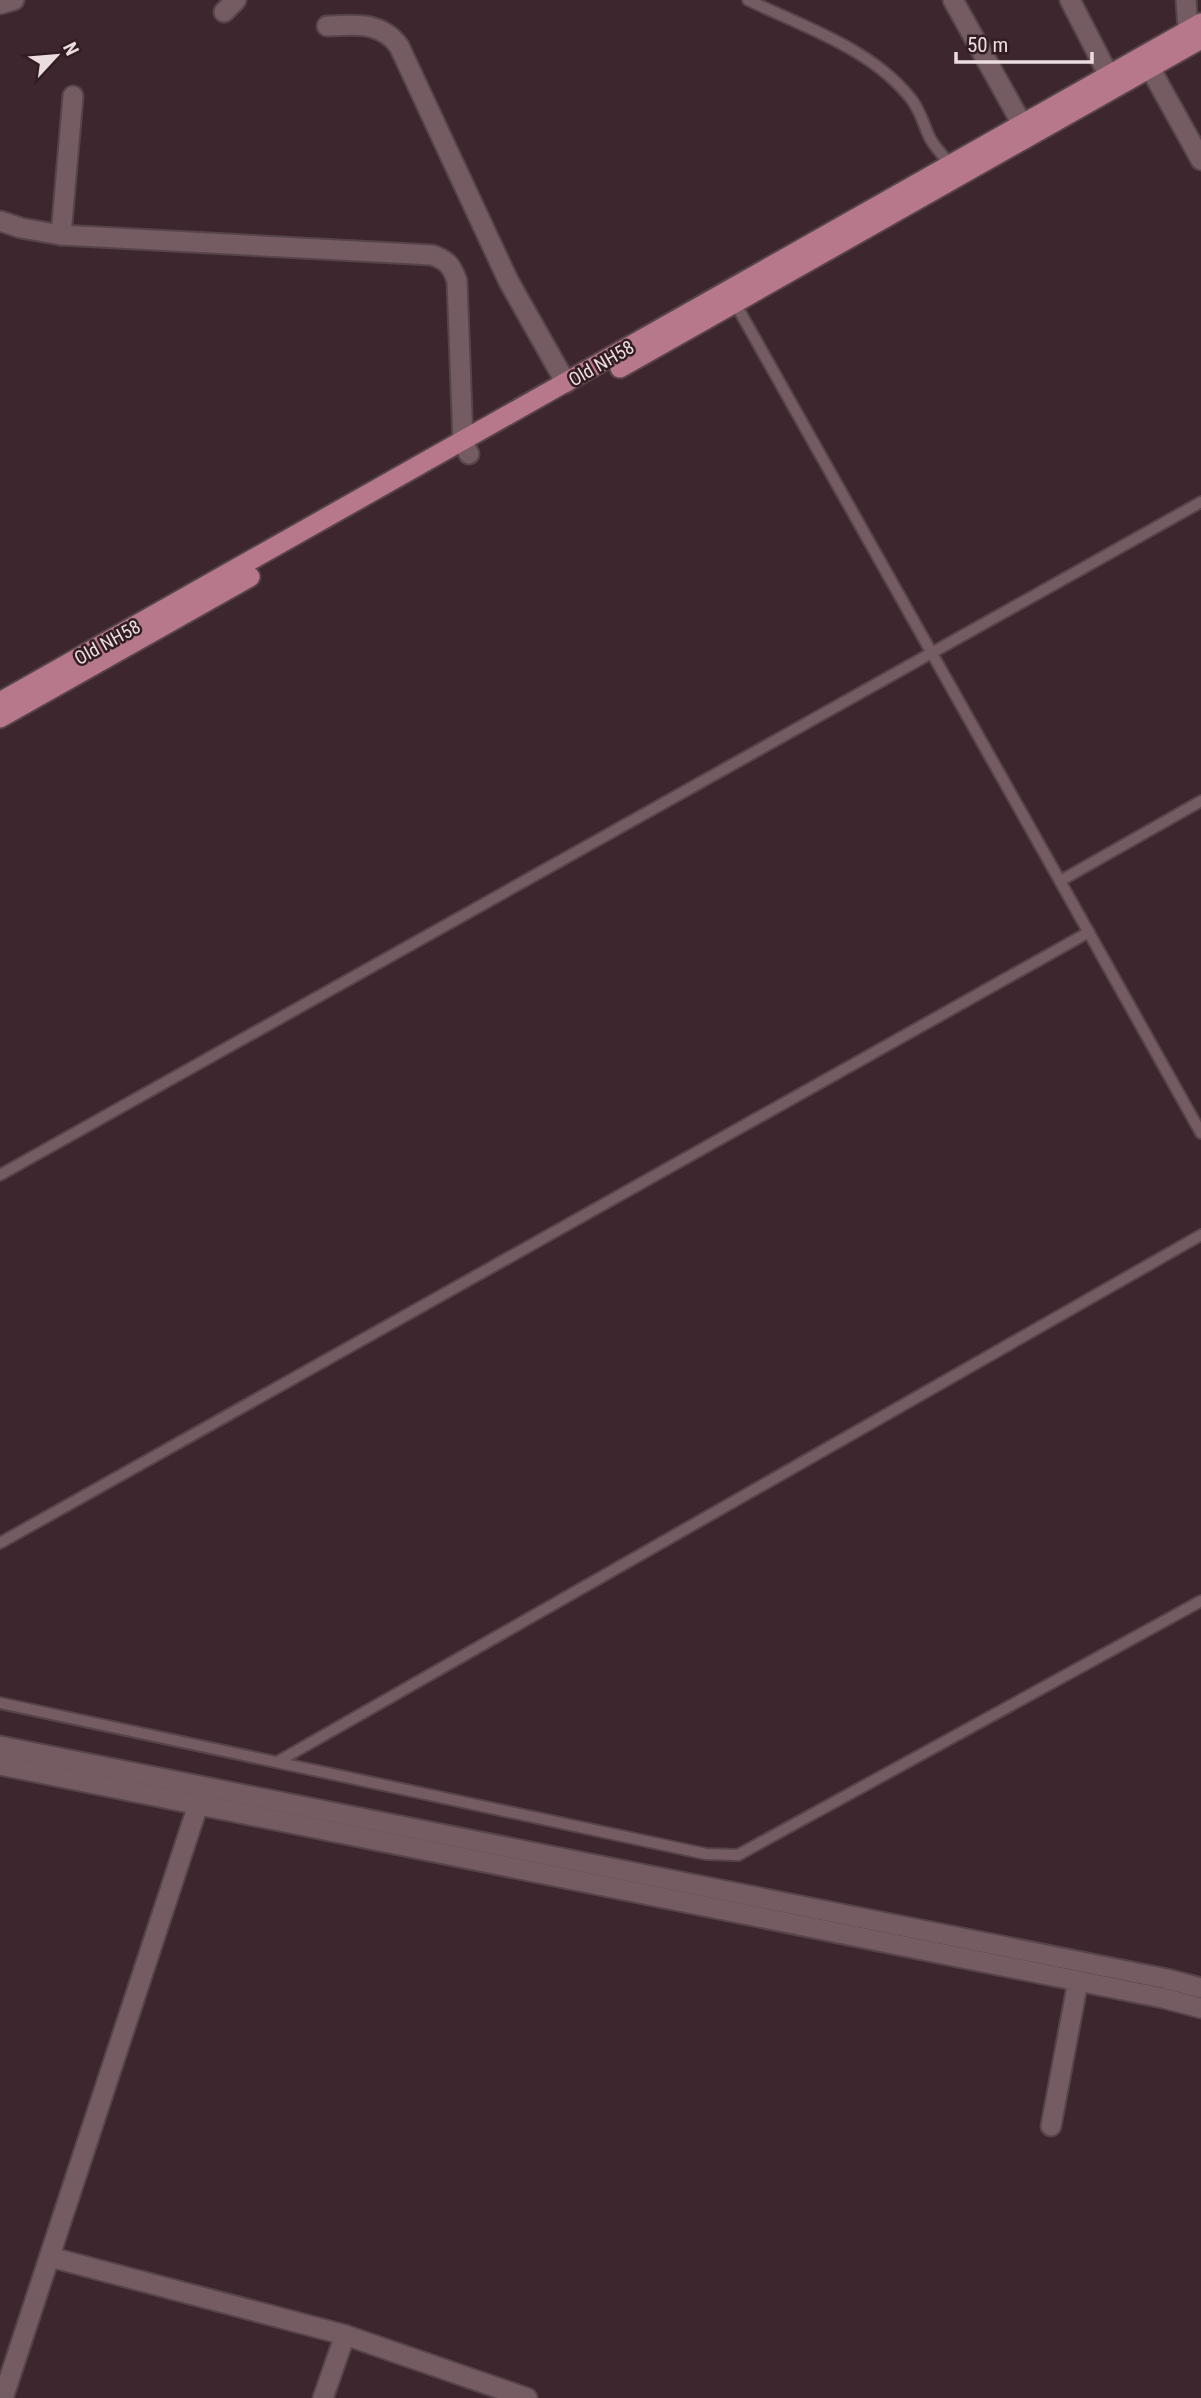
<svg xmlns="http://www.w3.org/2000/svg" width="1201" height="2398" font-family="'Roboto Condensed',sans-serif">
	<rect width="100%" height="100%" fill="#3d262d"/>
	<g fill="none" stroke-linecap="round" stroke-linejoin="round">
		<g stroke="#57444a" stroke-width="14">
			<g id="service">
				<path d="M748,0C804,27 873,49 912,100C920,111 923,122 928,134C932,145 943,155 950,164"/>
				<path d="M735,303L1060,881"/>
				<path d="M1201,801L1060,881L1201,1133"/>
				<path d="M0,1175L1201,502"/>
				<path d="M0,1543L1089,932"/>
				<path d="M0,1703L706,1854L738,1855L1201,1601"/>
				<path d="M277,1762L1201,1235"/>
			</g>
		</g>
		<g stroke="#57444a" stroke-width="23">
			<g id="minor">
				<path d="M953,0L1022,124"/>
				<path d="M1070,0L1109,76"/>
				<path d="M1186,0L1188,30"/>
				<path d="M0,4L14,0"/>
				<path d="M224,12L236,0"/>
				<path d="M327,26C355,25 381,21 399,46L509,282L566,383"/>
				<path d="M1150,68L1201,160"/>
				<path d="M0,221L21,228L61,235L432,255C447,260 452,266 457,281L463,442L469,454"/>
				<path d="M61,235L73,96"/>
				<path d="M1051,2126L1078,1981"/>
				<path d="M50,2257L345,2335L527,2398"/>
				<path d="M3,2398L203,1790"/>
				<path d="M323,2398L345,2335"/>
			</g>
		</g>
		<g stroke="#57444a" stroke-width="23">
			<g id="secondary">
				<path d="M0,1746L1167,1979L1201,1988"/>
				<path d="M0,1765L1163,1998L1201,2008"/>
			</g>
		</g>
		<g stroke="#57444a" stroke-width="23">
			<g id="primary">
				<path d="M620,368L1201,39"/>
				<path d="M0,702L1201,23"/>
				<path d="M0,718L250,577"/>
			</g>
		</g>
		<use href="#service" stroke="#755b62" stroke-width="10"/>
		<use href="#minor" stroke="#755b62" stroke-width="19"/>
		<use href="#secondary" stroke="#755b62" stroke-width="19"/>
		<use href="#primary" stroke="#b8788b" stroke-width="19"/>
	</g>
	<g text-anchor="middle" stroke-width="5" stroke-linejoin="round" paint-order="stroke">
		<g font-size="19" fill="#ebdce0" stroke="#321d23">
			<text transform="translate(601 363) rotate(-30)" y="7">Old NH58</text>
			<text transform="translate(107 642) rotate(-29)" y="7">Old NH58</text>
		</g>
	</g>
	<g transform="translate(56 56) rotate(64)" stroke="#321d23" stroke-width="5" paint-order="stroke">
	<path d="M0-5L12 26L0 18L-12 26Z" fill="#ebdce0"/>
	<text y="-10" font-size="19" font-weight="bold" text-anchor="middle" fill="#ebdce0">N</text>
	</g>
	<path d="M956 52v10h136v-10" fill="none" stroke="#ebdce0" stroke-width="3.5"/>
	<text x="967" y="52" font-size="21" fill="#ebdce0" stroke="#321d23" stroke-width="5" paint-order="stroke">50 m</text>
</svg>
